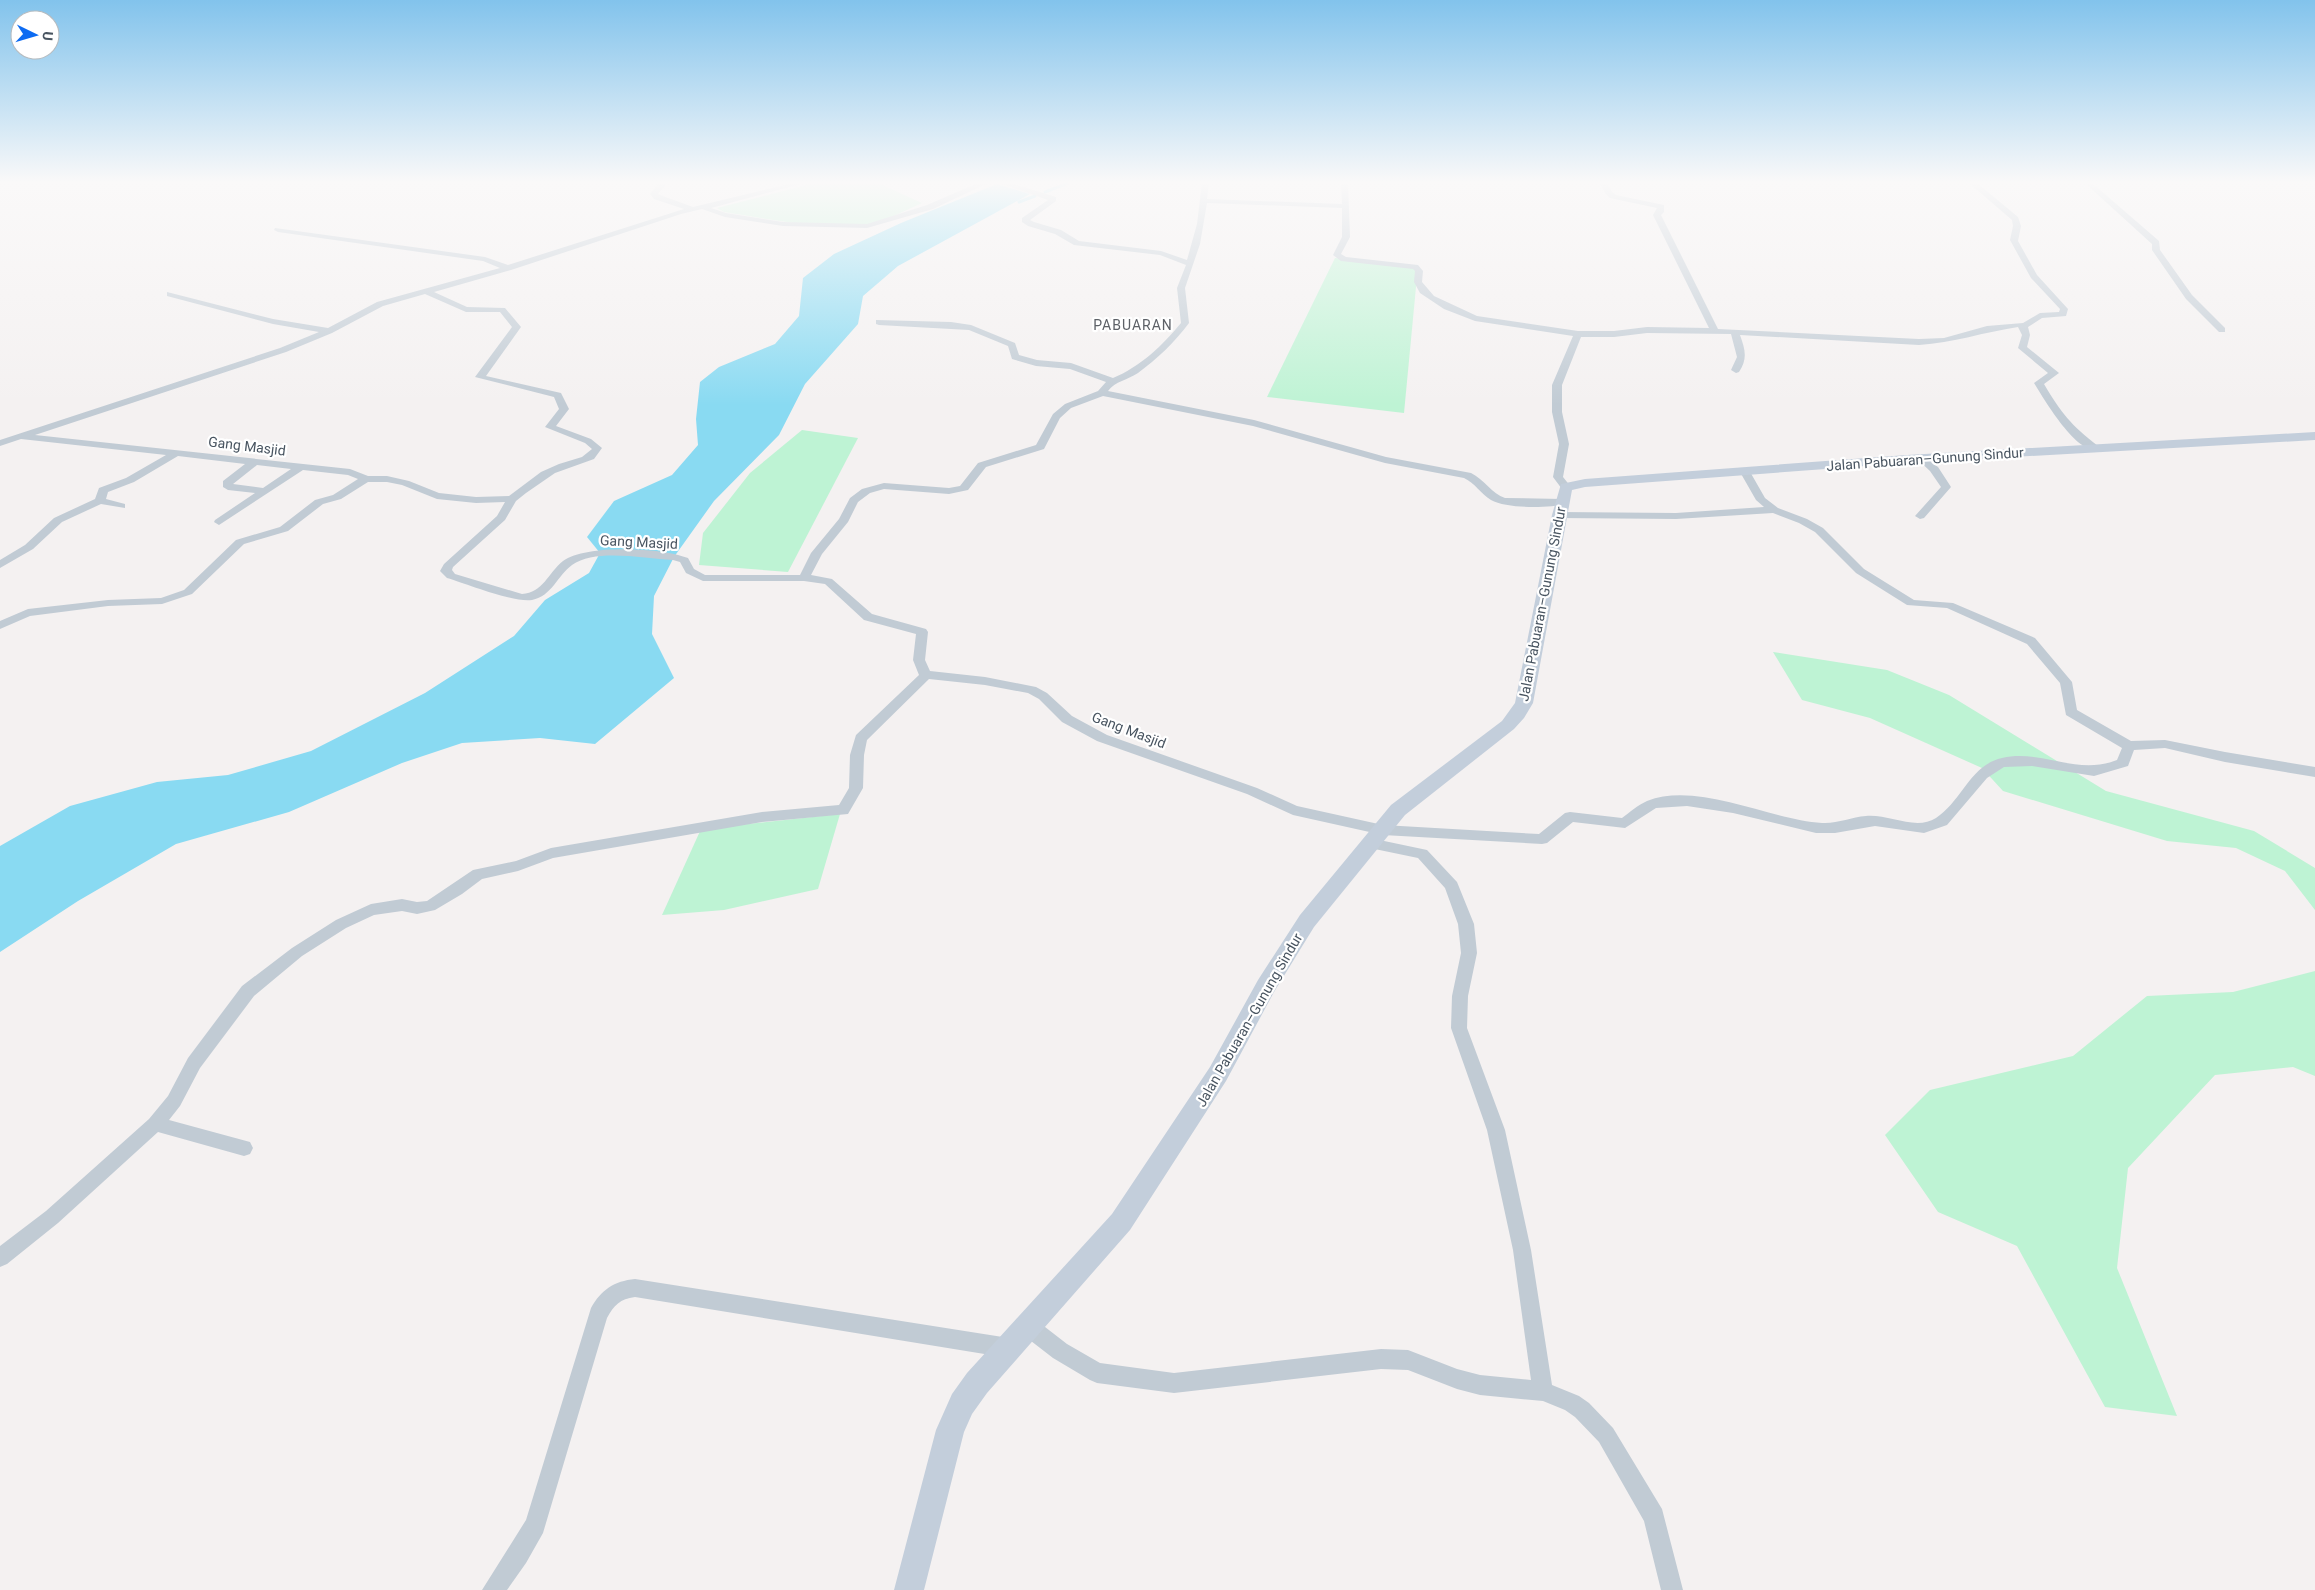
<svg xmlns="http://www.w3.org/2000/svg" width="2315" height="1590" font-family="Roboto,sans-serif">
	<rect width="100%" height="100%" fill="#f4f1f1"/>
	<g fill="#bef3d4">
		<path d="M814,183H878L922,203C905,211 887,220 869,224C830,232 764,218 724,212L717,208Z"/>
		<path d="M1335,258L1418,266L1404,413L1267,397Z"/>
		<path d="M802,430L858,438L788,572L699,565L703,533L750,473Z"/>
		<path d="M1773,652L1887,670L1949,695L2106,791L2254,831L2315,868V928V910L2285,871L2236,848L2167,841L2003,791L1982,768L1870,718L1802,700Z"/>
		<path d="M840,814L818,889L724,910L662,915L701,829Z"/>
		<path d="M2315,971V1076L2293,1067L2215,1075L2128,1168L2117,1268L2177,1416L2105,1407L2017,1246L1938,1212L1885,1135L1930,1090L2073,1056L2147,996L2233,992Z"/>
	</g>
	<path fill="#89daf2" d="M997,184L1030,194L898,266L863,296L858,324L805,384L779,435L714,501L674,557L654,596L652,634L674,678L595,744L540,738L462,743L402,763L289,812L176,844L78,901L0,952V846L70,806L157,782L228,775L311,751L425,693L514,636L545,600L589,573L600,553L587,537L614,501L672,475L698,445L696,419L700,382L719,367L775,344L799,316L803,278L834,254L901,223Z"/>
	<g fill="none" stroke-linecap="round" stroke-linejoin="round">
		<g stroke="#89daf2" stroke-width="3">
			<path d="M1045,192L1068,183"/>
			<path d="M1019,202L1035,196"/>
		</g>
		<g fill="#c1cbd4" fill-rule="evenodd">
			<path d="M659,183H667L658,194L660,195L693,207L793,183H804L711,208L726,213L783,222L867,224L927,205L978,183H988L933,209L867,228L783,226L725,217L702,209L681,214L511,270L434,292L467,307L505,308L521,327L486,376L561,393L569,409L556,426L591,439L602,448L594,459L555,473L526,493L516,501L505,520L453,567L452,570L455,574L522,594C543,593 548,573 563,561C585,545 652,548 678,555L688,558L694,569L705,575H800L811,553L839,519L850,498L862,489L884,483L949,488L960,486L978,463L1036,445L1053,414L1065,404L1098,391L1106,382L1070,369L1036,366L1012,359L1008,346L969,330L879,325L876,324V320L951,322L971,325L1015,343L1019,355L1037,360L1071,363L1113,378C1140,367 1163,345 1181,323L1177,288L1186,265L1160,255L1074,245L1055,234L1028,226L1022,222V218L1048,200L1000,183H1010L1056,197V201L1030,220L1034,222L1061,230L1079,241L1161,251L1187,260L1197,224L1202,183H1209L1207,199L1342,204L1341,183H1348L1350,237L1341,254L1346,257L1418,265L1423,271L1422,282L1434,296L1477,316L1578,331H1614L1647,327L1709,328L1653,215L1657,208L1610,198L1605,193L1600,183H1607L1612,192L1616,195L1664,205V212L1661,215L1718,329L1919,339L1944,338L1987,326L2023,323L2040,313L2059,312L2060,309L2031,278L2010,240L2013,226L2012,220L1969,183H1977L2018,217L2021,226L2018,241L2037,275L2068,309L2066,316L2042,318L2028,327L2030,335L2027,347L2059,373L2044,384C2062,414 2070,424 2098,446V450C2076,454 2044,399 2034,383L2048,373L2018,348L2022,335L2018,327C1984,332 1953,343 1919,345L1740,335C1745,349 1748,359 1739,372L1736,373L1731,370L1737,357L1731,334L1647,333L1614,337H1581L1562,385V412L1569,444L1563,477L1571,487L1566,490L1562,489L1553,477L1559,444L1552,412V385L1573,336L1475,321L1444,309L1420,293L1414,282L1415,271L1413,269L1341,261L1333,255L1342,237V208L1207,203L1200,244L1185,288L1189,323C1175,342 1157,359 1138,373C1128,380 1115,381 1108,391L1254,420L1386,457L1471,473C1484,479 1492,494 1505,498L1562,499L1566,500V504C1549,508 1507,509 1491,500C1481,494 1475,483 1464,478L1385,463L1253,426L1103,396L1071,408L1060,418L1044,449L986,467L968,490L949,494L884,489L870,493L858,502L848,522L822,554L811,575L832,579L872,614L926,629L928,632L925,660L930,671L985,677L1036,687L1047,693L1072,716L1107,735L1257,788L1297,806L1383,825L1539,834L1565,813L1570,812L1622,818C1630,812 1638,805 1647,801C1698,781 1770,820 1822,823C1837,824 1851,817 1866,816C1889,814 1916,831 1936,818C1962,801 1970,765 2002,758C2042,749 2076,776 2117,760L2122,748L2066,715L2060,683L2027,644L1947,608L1907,605L1856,573L1815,532L1799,523L1773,513L1676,519L1559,518L1554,515L1559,512L1676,513L1764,507L1756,500L1740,472L1745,469L1749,470L1765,498L1778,508L1807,519L1823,528L1864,569L1914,600L1953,603L2035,638L2072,682L2077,710L2131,741L2165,740L2225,752L2315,767V777L2225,762L2165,748L2134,750L2128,766L2094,776L2032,766L2004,767L1987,778L1947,825L1924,833L1875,826L1835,833H1816L1733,813L1687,806L1656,808L1625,828L1573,822L1547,843L1542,844L1383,835L1293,815L1247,794L1097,741L1062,722L1039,699L1028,693L985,685L929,679L867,740L864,755L863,788L848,814L762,822L553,858L518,871L482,879L462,894L435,910L417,914L402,911L374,915L346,928L302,956L254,996L200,1068L180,1106L169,1120L250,1142L253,1148L250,1154L244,1156L158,1132L58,1223L7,1264L0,1267V1246L46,1211L149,1119L168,1096L188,1058L242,986L292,948L336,920L371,904L402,899L417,902L427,901L473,870L516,861L551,848L762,812L839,805L849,788L850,755L856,735L919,675L913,660L916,634L864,620L825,584L804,581H703L686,573L680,562L673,560C645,559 596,548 572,565C557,576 552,596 532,600C514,603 467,584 447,578L440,571L444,564L497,516L505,502L476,503L437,499L402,485L387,482H368L341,499L323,504L288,531L244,544L192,594L162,604L108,606L30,616L0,629V621L28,609L108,600L161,598L184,590L236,540L280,527L315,500L333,495L358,479L348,475L303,470L219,525L214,522L215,520L255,493L228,490L223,487V481L245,464L178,456L134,482L108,492L106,499L125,504V508L101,504L62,522L33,549L0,568V560L25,545L54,518L95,499L99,488L126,478L166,455L21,439L0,446V440L280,348L319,332L273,324L167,296V292L273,319L328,328L377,302L500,268L483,261L278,232L274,230L275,228L485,257L508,265L684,209L654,199L650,194ZM425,294L466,312H500L512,327L475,377L554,397L559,409L545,427L585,443L592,449L582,457L559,464L541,472L509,496L476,497L439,493L409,481L387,476H368L350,469L35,435L286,352L332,333L383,306ZM257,465L291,469L263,488L233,484Z"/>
			<path d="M2085,183H2092L2159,241L2160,250L2192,295L2225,328V332H2219L2186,299L2152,250V244Z"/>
			<path d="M1921,455L1938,467L1951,487L1924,518L1920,519L1915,516L1941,487L1930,471L1916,458Z"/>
			<path d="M1370,838L1427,850L1457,882L1474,924L1477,953L1468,996L1467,1028L1505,1130L1531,1250L1552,1385L1579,1396L1589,1403L1613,1428L1662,1509L1683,1590H1661L1644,1521L1599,1442L1575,1417L1565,1410L1543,1401L1480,1395L1457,1389L1408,1370L1381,1369L1174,1393L1097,1383L1090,1380L1053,1358L1022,1334L1019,1327L1022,1320L1029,1317L1036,1320L1067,1344L1100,1363L1174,1373L1381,1349L1408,1350L1457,1369L1480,1375L1531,1380L1513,1250L1487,1130L1451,1028L1452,996L1461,953L1458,924L1445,888L1418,858L1365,847L1363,843L1365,839Z"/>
			<path d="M635,1279L1009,1338L1016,1341L1019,1348L1016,1355L1009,1358L635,1297C620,1299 614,1305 607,1318L543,1533L526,1563L507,1590H482L526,1520L591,1308C601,1290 614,1281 635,1279Z"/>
		</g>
		<path fill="#c3cedb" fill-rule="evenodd" d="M2315,432V440L1907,463L1585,487L1572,490L1533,703L1524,718L1514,729L1405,815L1314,927L1274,992L1226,1081L1130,1230L987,1393L972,1414L964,1432L924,1590H894L936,1430L952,1394L967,1373L1112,1214L1210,1067L1258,980L1300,915L1391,805L1502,721L1515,703L1552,515L1561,484L1585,479L1907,455Z"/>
	</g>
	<linearGradient id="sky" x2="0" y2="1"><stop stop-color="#82c3ec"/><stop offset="0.45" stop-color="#faf9f9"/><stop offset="1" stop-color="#faf9f9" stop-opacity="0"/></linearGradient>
	<rect width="2315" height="405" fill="url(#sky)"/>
	<g text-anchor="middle" stroke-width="4.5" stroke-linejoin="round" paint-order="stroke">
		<g font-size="14" letter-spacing="1" fill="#5d6167" stroke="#fff">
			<text x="1133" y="330">PABUARAN</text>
		</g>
		<g font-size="14" fill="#485460" stroke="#fff">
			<text transform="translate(247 446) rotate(7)" y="5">Gang Masjid</text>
			<text transform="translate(1925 459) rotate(-4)" y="5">Jalan Pabuaran–Gunung Sindur</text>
			<text transform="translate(639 542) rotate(3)" y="5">Gang Masjid</text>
			<text transform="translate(1542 604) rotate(-79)" y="5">Jalan Pabuaran–Gunung Sindur</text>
			<text transform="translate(1129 730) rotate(21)" y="5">Gang Masjid</text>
			<text transform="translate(1249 1020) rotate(-60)" y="5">Jalan Pabuaran–Gunung Sindur</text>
		</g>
	</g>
	<g transform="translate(35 35) rotate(95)"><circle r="24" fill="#ffffff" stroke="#b6bbbf"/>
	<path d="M0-4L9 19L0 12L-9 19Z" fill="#0d6bf2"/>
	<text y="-8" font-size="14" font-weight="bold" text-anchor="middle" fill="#485460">U</text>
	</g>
</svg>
